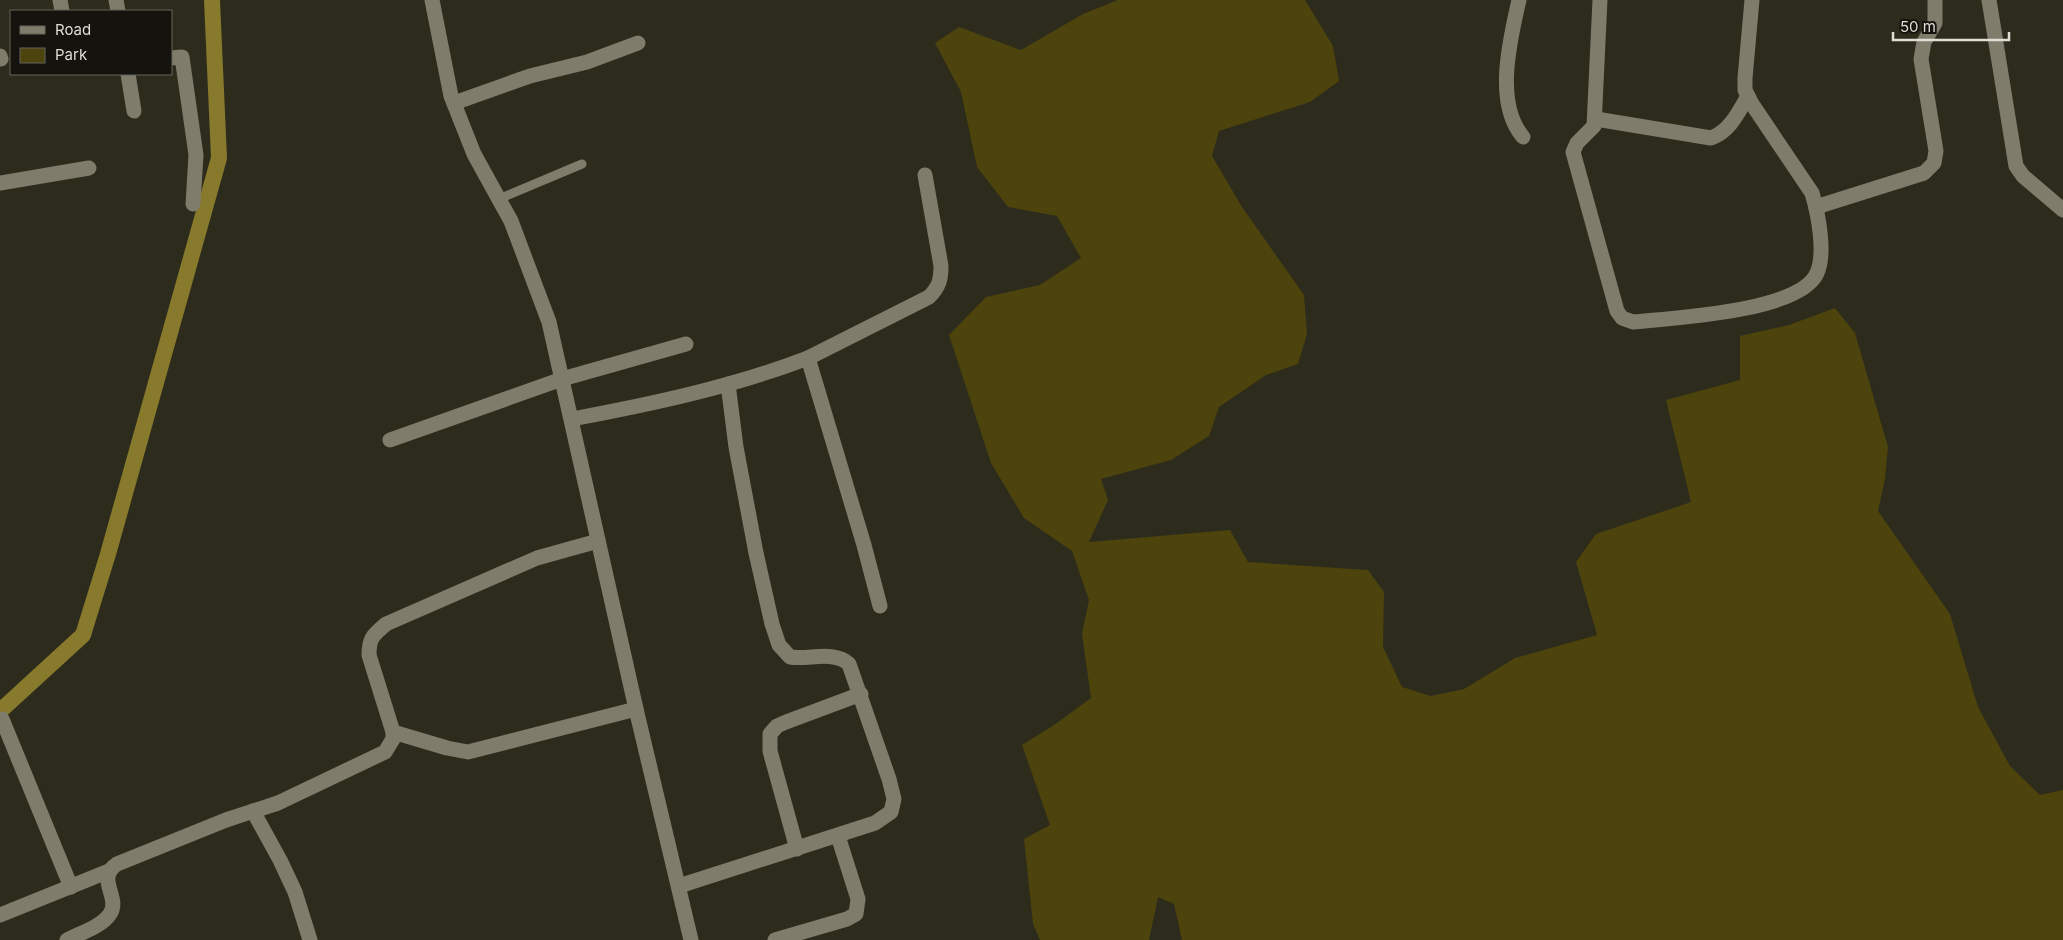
<svg xmlns="http://www.w3.org/2000/svg" width="2063" height="940" font-family="Inter,sans-serif">
	<rect width="100%" height="100%" fill="#2d2b1c"/>
	<path fill="#4c430d" d="M1118,0H1305L1333,46L1339,81L1310,102L1219,131L1212,156L1242,207L1304,295L1307,334L1298,364L1266,375L1219,407L1209,436L1171,460L1101,479L1108,500L1089,542L1230,530L1248,562L1368,570L1384,592L1383,647L1402,687L1431,696L1464,689L1515,658L1597,635L1576,562L1596,534L1691,502L1666,400L1740,380V336L1789,325L1835,308L1855,333L1888,447L1885,479L1878,511L1950,614L1978,707L2010,766L2040,795L2063,790V940H1182L1174,904L1158,897L1149,940H1040L1033,924L1024,839L1050,825L1022,745L1054,725L1091,698L1082,634L1089,600L1072,551L1024,518L991,463L949,335L986,297L1040,285L1081,258L1057,216L1008,207L977,167L961,92L935,43L959,27L1021,50L1083,14Z"/>
	<g fill="none" stroke-linecap="round" stroke-linejoin="round">
		<path stroke="#877a2c" stroke-width="16" d="M0,711L83,635L108,554L219,158L212,0"/>
		<path stroke="#7f7c6b" stroke-width="9" d="M499,199L582,164"/>
		<g stroke="#7f7c6b" stroke-width="15">
			<path d="M60,0L62,11"/>
			<path d="M116,0L118,11"/>
			<path d="M1519,0C1510,40 1494,103 1523,137"/>
			<path d="M1600,0L1594,126L1577,143L1573,152L1617,311L1622,318L1633,322C1672,318 1800,312 1817,273C1826,253 1818,213 1812,193L1752,104L1745,90V78L1752,0"/>
			<path d="M1989,0L2016,166L2023,176L2063,210"/>
			<path d="M0,56L1,59"/>
			<path d="M171,58L182,57L196,155L193,204"/>
			<path d="M128,74L134,111"/>
			<path d="M454,103L530,76L587,62L638,43"/>
			<path d="M1596,119L1711,138C1730,131 1738,113 1748,96"/>
			<path d="M0,183L89,168"/>
			<path d="M1816,207L1924,173L1934,163L1936,151L1921,59L1924,42L1935,23V0"/>
			<path d="M808,358L864,545L880,606"/>
			<path d="M572,419C652,404 732,387 808,358L929,297C939,287 941,280 941,266L925,175"/>
			<path d="M390,440L562,379L686,344"/>
			<path d="M2,719L71,887"/>
			<path d="M393,732L447,748L468,752L636,709"/>
			<path d="M253,811L280,860L295,892L310,940"/>
			<path d="M797,849L770,751V734L777,726L786,722L861,694"/>
			<path d="M679,886L875,823L891,812L894,799L889,779L849,664C834,650 809,660 790,657L779,645L772,624L756,553L736,447L728,384"/>
			<path d="M0,915L109,871"/>
			<path d="M67,940C80,933 101,927 110,914C121,897 95,879 117,864L226,820L278,803L385,752L393,739V732L369,655C369,638 373,635 386,624L537,558L598,541"/>
			<path d="M775,940L847,919L856,914L858,899L838,836"/>
		</g>
		<path stroke="#7f7c6b" stroke-width="15" d="M432,0L451,96L474,154L511,221L549,322L636,709L691,940"/>
	</g>
	<rect x="10" y="10" width="162" height="65" fill="#14130d" stroke="#65645d"/>
	<rect x="20" y="26" width="25" height="8" fill="#7f7c6b" stroke="#65645d"/>
	<text x="55" y="35" font-size="15" fill="#dfded5">Road</text>
	<rect x="20" y="48" width="25" height="15" fill="#4c430d" stroke="#65645d"/>
	<text x="55" y="60" font-size="15" fill="#dfded5">Park</text>
	<path d="M1893 32v8h116v-8" fill="none" stroke="#dfded5" stroke-width="2.5"/>
	<text x="1900" y="32" font-size="15" fill="#dfded5" stroke="#14130d" stroke-width="4" paint-order="stroke">50 m</text>
</svg>
